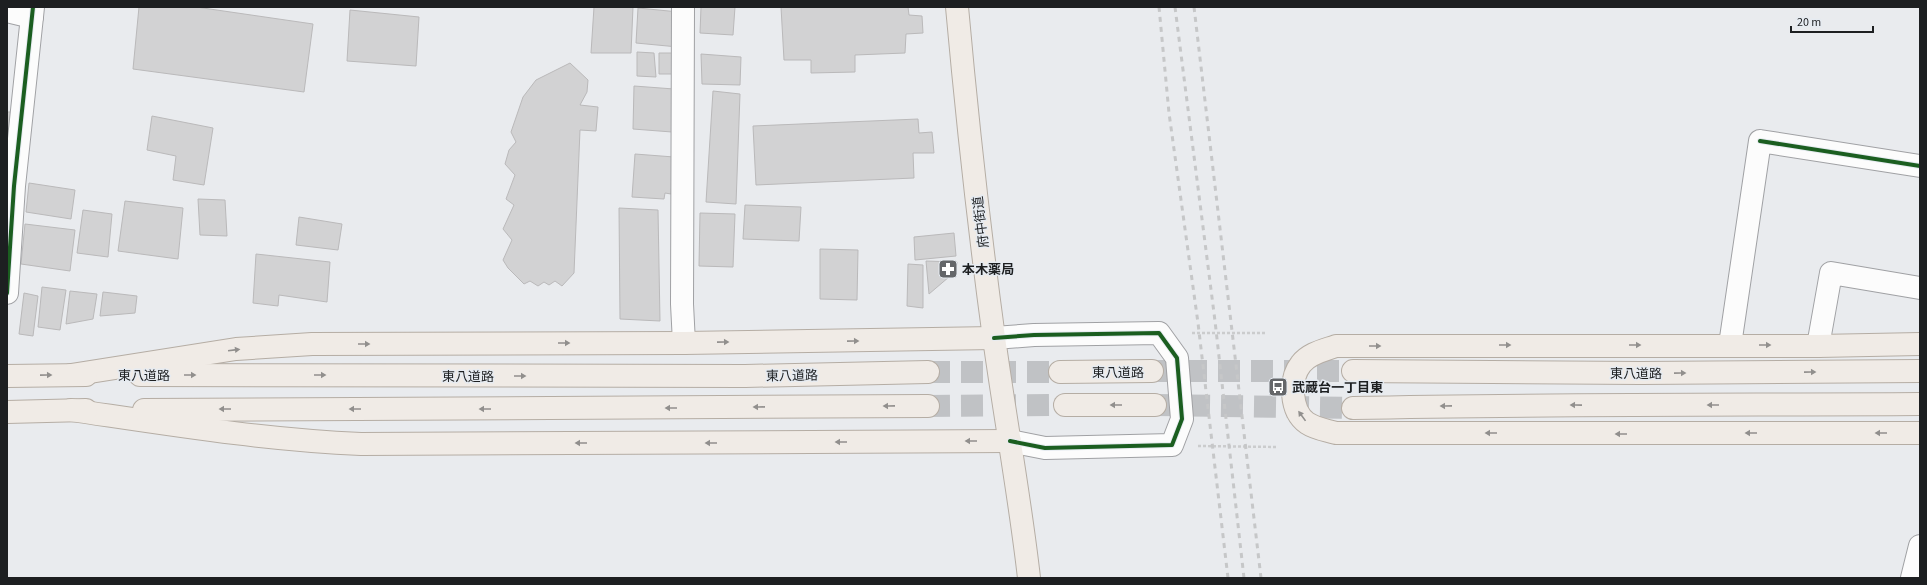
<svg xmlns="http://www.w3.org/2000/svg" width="1927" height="585" font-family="'Source Sans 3','Noto Sans JP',sans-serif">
	<rect width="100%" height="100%" fill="#e9ebee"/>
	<g fill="#d2d2d3" stroke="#bab9ba">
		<path d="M139,7H196L313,24L304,92L133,69Z"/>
		<path d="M594,7H633L631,53H591Z"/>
		<path d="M701,7H735L733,35L700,33Z"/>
		<path d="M781,7H908L909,15L922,16L923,33L906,34L905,53L855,55V72L811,73V60H784Z"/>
		<path d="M638,8L679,12L678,47L636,43Z"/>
		<path d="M350,10L419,17L416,66L347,61Z"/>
		<path d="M637,52L654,53L656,77L637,76Z"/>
		<path d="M659,53H675L676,74H659Z"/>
		<path d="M701,54L741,57L740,85L702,84Z"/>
		<path d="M570,63L588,80L587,92L580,105L598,107L596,131L580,130L574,273L562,286L555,281L549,285L544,282L538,286L530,281L524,284L508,268L503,260L512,240L503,229L514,205L506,199L515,175L505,164L509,150L516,142L511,132L523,97L536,80Z"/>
		<path d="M634,86L674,89L672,132L633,129Z"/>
		<path d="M713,91L740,94L736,204L706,202Z"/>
		<path d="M7,112H13L7,161Z"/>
		<path d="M152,116L213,128L204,185L173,180L176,156L147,150Z"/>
		<path d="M918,119L919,133L932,132L934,153H913L914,178L756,185L753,126Z"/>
		<path d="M635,154L674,157L671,194L665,193L664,199L632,197Z"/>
		<path d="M29,183L75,190L71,219L26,212Z"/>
		<path d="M198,199L225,200L227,236L200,235Z"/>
		<path d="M125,201L183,208L178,259L118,251Z"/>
		<path d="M745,205L801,207L799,241L743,239Z"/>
		<path d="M619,208L658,210L660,321L620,319Z"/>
		<path d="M83,210L112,214L108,257L77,253Z"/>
		<path d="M700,213L735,214L733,267L699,266Z"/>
		<path d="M299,217L342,224L338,250L296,245Z"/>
		<path d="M25,224L75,230L70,271L21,264Z"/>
		<path d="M954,233L956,256L915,260L914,237Z"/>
		<path d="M820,249L858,250L857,300L820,299Z"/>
		<path d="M256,254L330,262L327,302L279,295L278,306L253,303Z"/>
		<path d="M926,261L957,262L956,271L929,294Z"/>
		<path d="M908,264L923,265V308L907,306Z"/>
		<path d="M42,287L66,290L60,330L38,327Z"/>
		<path d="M70,291L97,294L93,319L66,324Z"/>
		<path d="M103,292L137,296L135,313L100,316Z"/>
		<path d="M24,293L38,296L33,336L19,334Z"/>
	</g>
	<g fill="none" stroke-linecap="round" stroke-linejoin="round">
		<g stroke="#c0c2c5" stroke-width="22" stroke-dasharray="22 11" stroke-linecap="butt">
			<path d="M1152,371H1353"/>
			<path d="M928,372H1060"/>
			<path d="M1155,405L1353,408"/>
			<path d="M928,406L1065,405"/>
		</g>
		<g stroke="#a0a1a4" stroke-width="24">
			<g id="minor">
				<path d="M683,7L682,304L684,343"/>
				<path d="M7,11L32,17"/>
				<path d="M7,293L14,186L33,7"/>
				<path d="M994,338L1034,335L1159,333L1177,358L1182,419L1172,445L1045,448L1010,441"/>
				<path d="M1730,345L1760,141L1920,166"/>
				<path d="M1818,346L1831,273L1920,288"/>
				<path d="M1912,578L1920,546"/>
			</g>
		</g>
		<g stroke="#b5ada4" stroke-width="24">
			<g id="major">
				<path d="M957,7C967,118 979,228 994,338C1005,418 1020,498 1029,578"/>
				<path d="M1920,344L1818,346H1336C1325,350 1309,353 1301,364C1289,379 1290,411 1307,423C1316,429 1326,430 1336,433H1920"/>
				<path d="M1353,371L1641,373L1920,371"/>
				<path d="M1060,372L1152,371"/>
				<path d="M71,375L236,349L312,344L684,343L994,338"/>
				<path d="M140,375L745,376L928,372"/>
				<path d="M7,376L86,375"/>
				<path d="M1065,405H1155"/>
				<path d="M1353,408C1542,404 1731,405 1920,404"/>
				<path d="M71,410C167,424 264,440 361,444L1010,441"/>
				<path d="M144,410L928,406"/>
				<path d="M7,412L86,410"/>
			</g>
		</g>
		<g stroke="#cbcccd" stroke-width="2.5" stroke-dasharray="3 2" stroke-linecap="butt">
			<path d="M1192,333H1267"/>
			<path d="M1198,446L1278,447"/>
		</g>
		<use href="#minor" stroke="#fcfcfc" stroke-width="22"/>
		<use href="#major" stroke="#f0ebe6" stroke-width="22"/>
		<g stroke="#c6c7c8" stroke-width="3" stroke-dasharray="5 5" stroke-linecap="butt">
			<path d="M1159,7L1169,113L1198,323L1228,578"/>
			<path d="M1175,7L1215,321L1244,578"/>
			<path d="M1194,7L1261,578"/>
		</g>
		<g stroke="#e6ebf1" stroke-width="6">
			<g id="cycleway">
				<path d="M1760,141L1920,166"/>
				<path d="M7,293L14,186L33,7"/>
				<path d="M994,338L1034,335L1159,333L1177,358L1182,419L1172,445L1045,448L1010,441"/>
			</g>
		</g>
		<use href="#cycleway" stroke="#1b5e20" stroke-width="4"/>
	</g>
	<defs><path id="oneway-solid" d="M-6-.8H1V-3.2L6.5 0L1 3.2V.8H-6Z"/></defs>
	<g fill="#918f8d">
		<use href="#oneway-solid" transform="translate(853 341) rotate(-1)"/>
		<use href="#oneway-solid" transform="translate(723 342) rotate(-1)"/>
		<use href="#oneway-solid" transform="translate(564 343)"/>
		<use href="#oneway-solid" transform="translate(364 344)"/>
		<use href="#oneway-solid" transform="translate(1505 345)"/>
		<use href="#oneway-solid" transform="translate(1635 345)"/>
		<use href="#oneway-solid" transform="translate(1765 345)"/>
		<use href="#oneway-solid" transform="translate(1375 346)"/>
		<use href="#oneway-solid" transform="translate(234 350) rotate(-7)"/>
		<use href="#oneway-solid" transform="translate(1810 372) rotate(-1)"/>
		<use href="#oneway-solid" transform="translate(1680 373) rotate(-1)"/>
		<use href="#oneway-solid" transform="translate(46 375) rotate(-1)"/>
		<use href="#oneway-solid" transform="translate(190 375)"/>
		<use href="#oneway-solid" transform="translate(320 375)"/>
		<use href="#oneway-solid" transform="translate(520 376)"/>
		<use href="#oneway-solid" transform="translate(1116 405) rotate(-180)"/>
		<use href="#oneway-solid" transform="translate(1576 405) rotate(-179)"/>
		<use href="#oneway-solid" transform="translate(1713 405) rotate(180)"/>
		<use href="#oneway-solid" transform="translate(889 406) rotate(179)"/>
		<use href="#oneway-solid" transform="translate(1446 406) rotate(179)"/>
		<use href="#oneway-solid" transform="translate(759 407) rotate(179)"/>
		<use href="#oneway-solid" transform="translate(671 408) rotate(180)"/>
		<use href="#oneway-solid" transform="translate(225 409) rotate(180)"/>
		<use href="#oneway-solid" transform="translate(355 409) rotate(180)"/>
		<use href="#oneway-solid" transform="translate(485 409) rotate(180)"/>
		<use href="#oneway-solid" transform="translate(1302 416) rotate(-126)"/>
		<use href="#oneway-solid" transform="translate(1491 433) rotate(-180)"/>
		<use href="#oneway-solid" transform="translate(1751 433) rotate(180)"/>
		<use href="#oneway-solid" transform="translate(1881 433) rotate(180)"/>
		<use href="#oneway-solid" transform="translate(1621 434) rotate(-180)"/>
		<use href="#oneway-solid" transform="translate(971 441) rotate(180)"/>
		<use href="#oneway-solid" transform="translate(841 442) rotate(180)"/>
		<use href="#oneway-solid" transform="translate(581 443) rotate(180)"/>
		<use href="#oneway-solid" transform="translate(711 443) rotate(180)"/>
	</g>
	<defs>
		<g id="pharmacy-square" transform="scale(1)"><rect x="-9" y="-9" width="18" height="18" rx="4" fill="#646669" stroke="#e6ebf1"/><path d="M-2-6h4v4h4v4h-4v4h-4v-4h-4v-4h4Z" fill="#fff"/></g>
		<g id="bus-square" transform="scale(1)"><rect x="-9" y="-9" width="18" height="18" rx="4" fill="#646669" stroke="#e6ebf1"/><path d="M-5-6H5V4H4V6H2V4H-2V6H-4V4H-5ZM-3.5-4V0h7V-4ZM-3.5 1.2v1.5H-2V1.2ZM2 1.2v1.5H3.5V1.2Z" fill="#fff"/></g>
	</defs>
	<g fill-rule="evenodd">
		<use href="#pharmacy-square" x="948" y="269"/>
		<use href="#bus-square" x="1278" y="387"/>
	</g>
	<g text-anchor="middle" stroke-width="3" stroke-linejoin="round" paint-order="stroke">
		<g font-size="13" fill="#1d1f21" stroke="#e6ebf1">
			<text transform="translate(980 222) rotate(-97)" y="5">府中街道</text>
			<text x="1118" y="377">東八道路</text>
			<text x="1636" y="378">東八道路</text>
			<text x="144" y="380">東八道路</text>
			<text transform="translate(792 375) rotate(-1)" y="5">東八道路</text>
			<text x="468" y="381">東八道路</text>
		</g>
		<g font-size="13" font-weight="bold" fill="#1d1f21" stroke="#e6ebf1" text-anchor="start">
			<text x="962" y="274">本木薬局</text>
			<text x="1292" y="392">武蔵台一丁目東</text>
		</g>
	</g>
	<rect width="1927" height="585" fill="none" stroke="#1d1f21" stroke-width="16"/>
	<path d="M1791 26v6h82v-6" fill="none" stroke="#1d1f21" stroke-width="2"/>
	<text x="1797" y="26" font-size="12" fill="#1d1f21" stroke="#e6ebf1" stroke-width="3" paint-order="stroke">20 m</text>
</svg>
